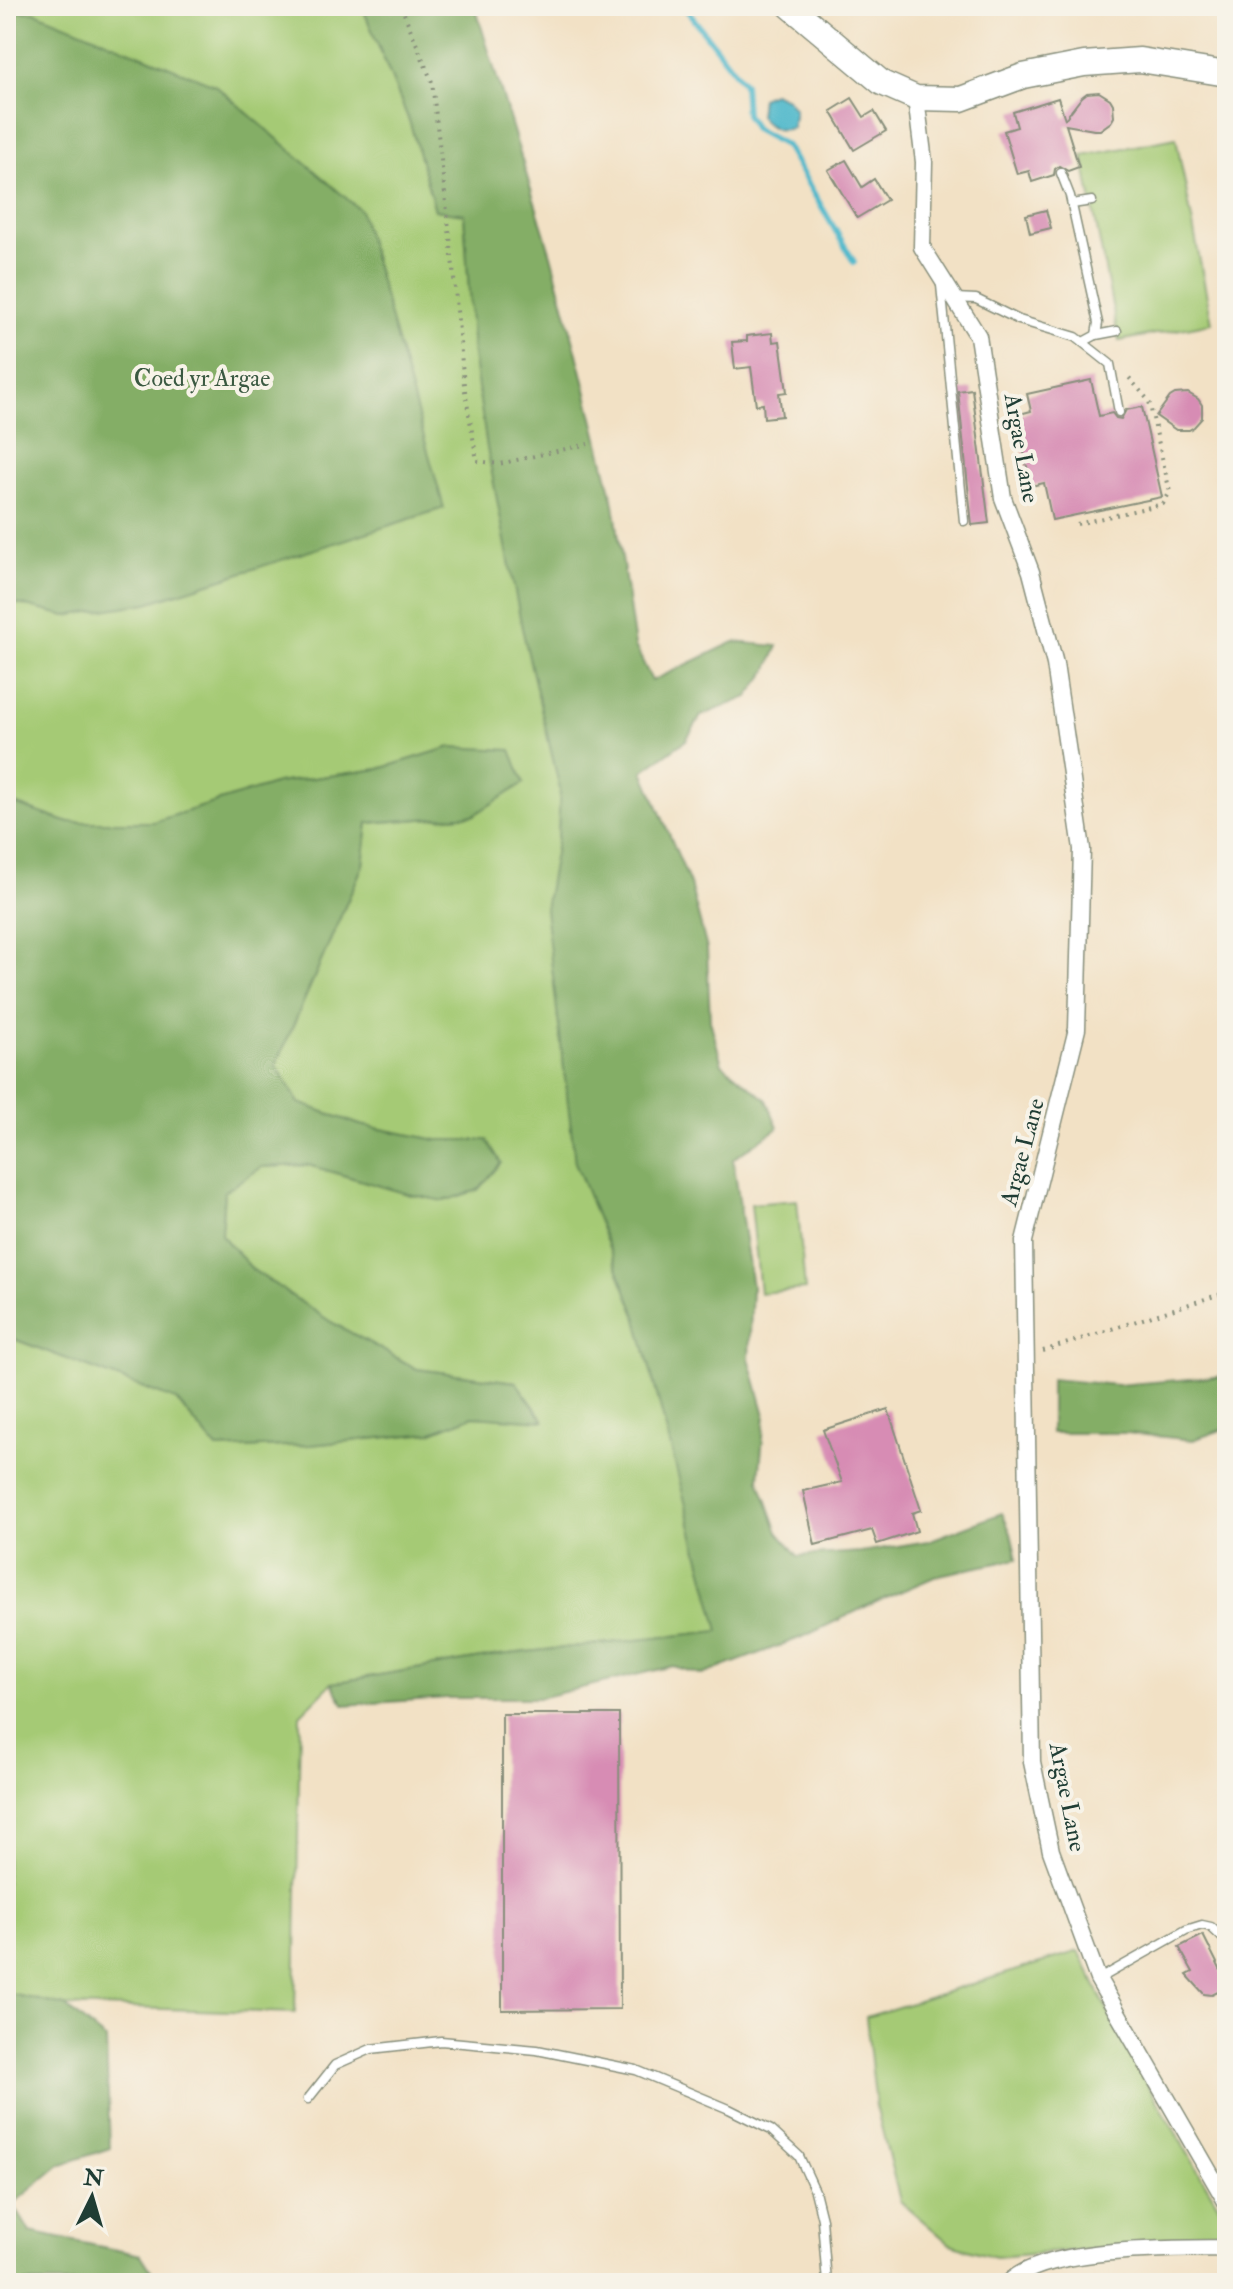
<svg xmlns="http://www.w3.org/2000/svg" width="1233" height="2289" font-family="'IM FELL Double Pica',serif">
	<rect width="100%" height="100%" fill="#f7f3e8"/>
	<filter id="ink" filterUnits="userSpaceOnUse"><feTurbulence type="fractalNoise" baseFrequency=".0125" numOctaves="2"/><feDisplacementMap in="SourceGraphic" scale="16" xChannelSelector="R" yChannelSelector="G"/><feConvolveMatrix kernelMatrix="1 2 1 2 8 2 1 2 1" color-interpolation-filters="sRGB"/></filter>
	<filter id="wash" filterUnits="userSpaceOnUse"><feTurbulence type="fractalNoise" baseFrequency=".006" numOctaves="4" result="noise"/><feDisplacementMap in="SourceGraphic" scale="32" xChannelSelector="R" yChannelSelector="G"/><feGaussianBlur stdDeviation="1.8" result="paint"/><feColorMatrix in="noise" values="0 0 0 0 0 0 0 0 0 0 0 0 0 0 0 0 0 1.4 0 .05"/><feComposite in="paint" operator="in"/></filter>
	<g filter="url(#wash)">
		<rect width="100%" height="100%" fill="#f2e1c5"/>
		<g fill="#a5ca75" stroke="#628454" stroke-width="2">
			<path d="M6,6H362L410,123L435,210L464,213L473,354L560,789L558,836L562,1039L575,1162L636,1315L720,1631L499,1655L332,1683L300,1715L295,2013L65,2006L6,1993V1336L176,1400L217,1449L310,1445L430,1433L473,1416L544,1420L516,1382L417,1369L331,1322L253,1270L221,1235L224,1191L262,1167L308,1165L408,1194L444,1201L487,1140H437L360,1125L299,1103L276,1065L363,865L368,823L475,815L451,747L379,769L277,783L154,822H66L6,801V601L66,616L35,12L6,11Z"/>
			<path d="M1176,138L1212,323L1119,341L1083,156Z"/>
			<path d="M797,1200L805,1289L760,1293L751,1204Z"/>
			<path d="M1079,1951L1122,2041L1227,2220L1225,2232L1221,2239L995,2257L950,2244L900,2201L876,2106L866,2017Z"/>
		</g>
		<g fill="#84ae66" stroke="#52764d" stroke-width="2">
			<path d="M362,6H475L551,255L581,369L614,504L635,646L652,681L734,642L778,646L767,671L748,697L701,716L686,740L643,771L690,884L707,949L710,1020L722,1064L767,1100L778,1128L733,1159L752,1287L749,1358L765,1415L759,1479L778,1532L798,1556L861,1552L928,1541L1002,1513L1011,1533L1017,1559L939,1575L867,1606L805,1636L702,1675L673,1666L539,1698H447L344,1705L332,1683L499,1655L719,1631L636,1315L575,1162L545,909L558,836L560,789L522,628L487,448L473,354L464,214L435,210L410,123Z"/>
			<path d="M6,11L35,12L215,85L360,210L444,508L147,603L66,616L6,601Z"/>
			<path d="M451,747L511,750L524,783L474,815L368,823L363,865L276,1065L299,1103L360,1125L437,1140H487L501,1163L478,1190L444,1201L408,1194L308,1165L262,1167L224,1192L221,1235L253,1270L331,1322L417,1369L516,1382L544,1421L473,1416L430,1433L310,1445L217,1449L176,1400L6,1336V801L66,822H153L277,783L379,769Z"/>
			<path d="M1227,1376V1428L1193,1440L1127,1433H1051V1379L1117,1385Z"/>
			<path d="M6,1993L65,2006L106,2040L110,2148L60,2165L13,2204L30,2232L141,2255L159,2283H6Z"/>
		</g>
		<path fill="#4eb8cb" stroke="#367a80" stroke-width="2" d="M773,93L787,99L795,110L792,128C776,132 771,129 759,116L761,98Z"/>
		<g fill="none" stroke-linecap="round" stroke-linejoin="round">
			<path stroke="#4eb8cb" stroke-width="6" d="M677,6L686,9L744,84L746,115L755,129L786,146L854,262"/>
		</g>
		<g id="blocks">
			<g fill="#d78cb4">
				<path d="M1099,92L1110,99L1113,104L1114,117L1111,122L1100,130H1094L1066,125L1079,167L1068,171L1059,166L1055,169L1054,175L1032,182L1029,171L1017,174L1004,131L1017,127L1013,112L1058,98L1065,119L1082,97L1087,93Z"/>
				<path d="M852,98L864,117L874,111L886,131L854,150L831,111Z"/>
				<path d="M846,160L862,187L874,179L887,200L857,218L828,170Z"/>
				<path d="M1046,210L1051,228L1030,233L1026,215Z"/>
				<path d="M772,333L773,342L780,341L787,392L779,393L782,416L764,418L763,404L756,405L751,367L735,369L732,342L747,341V336Z"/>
				<path d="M1091,380L1099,416L1112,413L1116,418L1121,419L1126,410L1142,407L1162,497L1052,520L1044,483L1031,486L1016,415L1031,411L1027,394Z"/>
				<path d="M972,389L989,523L972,525L958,391Z"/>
				<path d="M1188,393L1198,399L1202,405V418L1194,427L1189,430H1176L1156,416L1170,397L1175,394Z"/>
				<path d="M888,1409L921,1510L912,1513L917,1531L877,1544L872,1530L815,1545L803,1491L842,1482L823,1430Z"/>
				<path d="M502,1714H619L620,2009L502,2010Z"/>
				<path d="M1203,1935L1223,1975L1224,1989L1212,1995L1204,1994L1187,1975L1193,1972L1179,1947Z"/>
			</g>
		</g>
	</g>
	<g filter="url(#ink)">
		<use href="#blocks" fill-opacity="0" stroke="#888f7c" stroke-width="2"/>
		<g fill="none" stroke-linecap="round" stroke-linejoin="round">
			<g stroke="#888f7c" stroke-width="11">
				<g id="lane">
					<path d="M1061,173L1070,196L1098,323L1096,335L1083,342"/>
					<path d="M1072,204L1092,201"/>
					<path d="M941,285L964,521"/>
					<path d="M955,298L976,299L1019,320L1076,337L1110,364L1119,412"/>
					<path d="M1096,335L1117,331"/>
					<path d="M1099,1979L1186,1930L1202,1925L1211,1927L1227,1942"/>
					<path d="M308,2099L335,2065L371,2049L441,2041L537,2050L636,2070L729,2109L771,2130L799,2156L815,2191L822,2219L827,2283"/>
				</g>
			</g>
			<g stroke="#888f7c" stroke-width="19">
				<g id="street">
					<path d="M916,98L924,162L922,247L978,336L1003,498L1031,572L1055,664L1082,849L1077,1029L1024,1241L1032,1762L1051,1851L1098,1979L1227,2203"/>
					<path d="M1009,2283C1044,2246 1176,2249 1227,2248"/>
				</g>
			</g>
			<g stroke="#888f7c" stroke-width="27">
				<path id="secondary" d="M790,6L882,83L916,98L961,99L1023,76L1084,64L1140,60L1227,74"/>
			</g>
			<g stroke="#888f7c" stroke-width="4" stroke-dasharray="2 6" stroke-linecap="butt">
				<path d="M401,6L432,82L451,246L464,385L477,461L499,464L588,444"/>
				<path d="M1077,524L1163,504L1170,492L1149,401L1126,374"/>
				<path d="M1043,1351L1227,1292"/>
			</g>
			<use href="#lane" stroke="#fff" stroke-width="8"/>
			<use href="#street" stroke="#fff" stroke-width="16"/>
			<use href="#secondary" stroke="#fff" stroke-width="24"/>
		</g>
	</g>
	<g text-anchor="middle" stroke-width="8" stroke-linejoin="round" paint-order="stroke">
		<g font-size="24" fill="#3a5941" stroke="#f7f3e8">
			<text x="202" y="386">Coed yr Argae</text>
		</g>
		<g font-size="24" fill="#1f3d34" stroke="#f7f3e8">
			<text transform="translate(1022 448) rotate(80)" y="8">Argae Lane</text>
			<text transform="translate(1022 1152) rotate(-75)" y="8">Argae Lane</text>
			<text transform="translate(1068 1797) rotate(79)" y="8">Argae Lane</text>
		</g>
	</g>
	<rect width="1233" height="2289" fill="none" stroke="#f7f3e8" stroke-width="32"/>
	<g transform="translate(92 2197) rotate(5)" stroke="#f7f3e8" stroke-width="6" paint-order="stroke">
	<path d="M0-6L14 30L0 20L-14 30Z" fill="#1f3d34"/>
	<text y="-12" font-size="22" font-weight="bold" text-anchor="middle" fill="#1f3d34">N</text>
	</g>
</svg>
